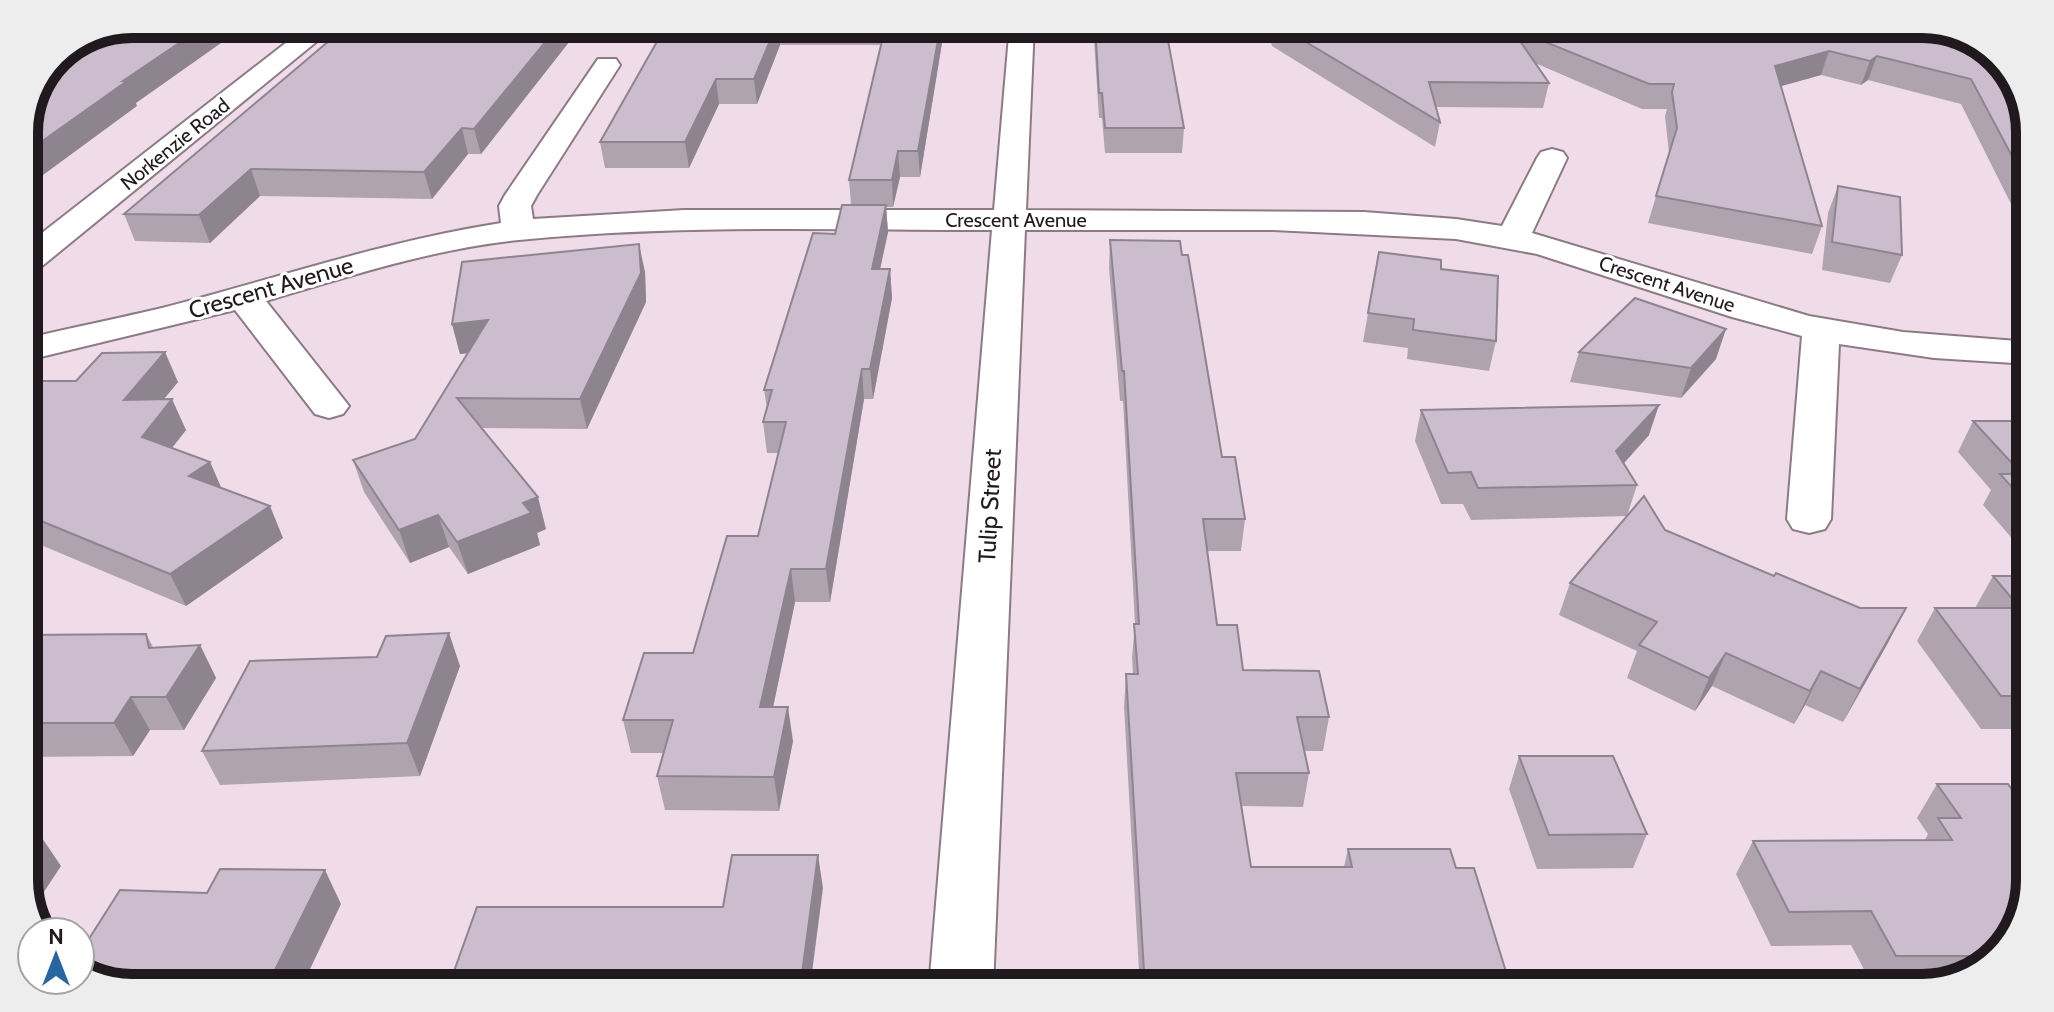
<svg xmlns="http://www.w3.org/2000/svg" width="2054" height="1012" font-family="Cabin,sans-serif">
	<rect width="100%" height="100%" fill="#f0dce8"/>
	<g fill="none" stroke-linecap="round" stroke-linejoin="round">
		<g stroke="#8c7b86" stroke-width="4">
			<g id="minor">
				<path d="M310,24H338L36,271L24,274V247Z"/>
				<path d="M1010,24H1034L1026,210L1364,212L1456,219L1502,226L1537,158L1541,152L1552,149L1563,152L1567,158L1532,233L1809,316L1903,332L2030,342V364L1934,358L1839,344L1831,519L1825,529L1809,533L1793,529L1787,519L1802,336L1732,317L1537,254L1456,239L1273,230H1025L993,988H929L992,230C835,230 676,224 519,240C432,249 349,276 266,301L349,406L343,414L329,418L315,414L235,310L24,361V339C70,328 116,319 162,308C275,279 385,241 501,223L499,206L505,195L598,59H616L620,65L537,195L531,206L533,219L684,210H994Z"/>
			</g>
		</g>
		<use href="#minor" fill="#fff" fill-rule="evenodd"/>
	</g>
	<g fill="#afa3b0">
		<path d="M667,24H945L920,177H900L893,207H886L888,232L880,269H890L892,298L873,399H864L830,602H795L773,707L793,741L779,811L665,810L657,776L664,753H631L623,720L693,653L758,536L778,453H767L763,422L767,408L764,390L835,234L851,205L849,180L881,45H780L757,104H719L689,168H605L600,142Z"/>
		<path d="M1093,24H1165L1184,128L1182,153H1105L1102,118H1099Z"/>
		<path d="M1265,24H1922L1970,35L2012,72L2030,125V242L1961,104L1868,80L1861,85L1821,75L1781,86L1822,226L1812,254L1648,223L1669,153L1665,116L1667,109H1642L1535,63L1549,83L1543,108L1436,107L1440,122L1435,147L1272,46Z"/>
		<path d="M573,37L481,154H468L432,199L260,196L210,243L135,241L124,214Z"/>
		<path d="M1838,186L1902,255L1890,283L1822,270L1828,213Z"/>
		<path d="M1110,240L1182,255L1222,457L1245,519L1241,551H1207L1217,625L1243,670L1329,717L1323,751H1304L1309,773L1303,807L1241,806L1251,867H1344L1348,849L1456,868L1511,988H1140L1124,707L1126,674H1133L1132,657L1135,624L1123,401H1120L1109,268Z"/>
		<path d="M1441,269L1496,341L1489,371L1407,359L1408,348L1363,342L1368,313Z"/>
		<path d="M645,272L646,302L587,429L482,428L546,529L537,533L540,545L468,574L449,547L410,563L364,492L353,460L415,439L468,353L460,354L452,324Z"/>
		<path d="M1579,352L1716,359L1681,398L1570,382Z"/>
		<path d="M24,381L178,382L164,399L186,430L172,448L210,462L221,488L283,538L186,606L29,540L24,546Z"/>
		<path d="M1421,410L1649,435L1624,463L1637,485L1627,516L1471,520L1463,504H1441L1415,441Z"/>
		<path d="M1973,421H2030V552H2024L1983,505L1991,490L1958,452Z"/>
		<path d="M1665,530L1889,641L1843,722L1805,705L1794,724L1712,686L1695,711L1627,678L1637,651L1559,615L1570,583Z"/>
		<path d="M1993,576H2030V729H1981L1917,641L1935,608H1975Z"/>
		<path d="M146,634L153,647L200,645L216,678L184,730H150L133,756L24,757V635Z"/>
		<path d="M377,657L460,666L420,776L220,785L202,751Z"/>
		<path d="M1519,756L1647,834L1633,868L1537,869L1509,789Z"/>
		<path d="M1937,784H2008L2019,928L1982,970L1923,988H1874L1851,945L1771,946L1736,874L1753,841L1925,840L1928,834L1917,818Z"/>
	</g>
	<g fill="#8e8490">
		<path d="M207,24H248L136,103L137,106L24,189V154L123,81Z"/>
		<path d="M560,24H624L573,37L481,154L474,129Z"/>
		<path d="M777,24L780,45L757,104L754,79Z"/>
		<path d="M941,24H945L944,31L920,177L918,151Z"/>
		<path d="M1829,51L1821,75L1767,90L1775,66Z"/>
		<path d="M1877,56L1868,80L1861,85L1870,61Z"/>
		<path d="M716,79L719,104L689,168L685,142Z"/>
		<path d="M462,128L468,154L432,199L424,172Z"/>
		<path d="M898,151L900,177L893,207L892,180Z"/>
		<path d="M251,169L260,196L210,243L199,215Z"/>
		<path d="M886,205L888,232L874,297L872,269Z"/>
		<path d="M639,244L645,272L646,302L587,429L580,399Z"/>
		<path d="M890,269L892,298L873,399L870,369Z"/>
		<path d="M488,320L496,350L460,354L452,324Z"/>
		<path d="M1726,329L1716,359L1681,398L1691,368Z"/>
		<path d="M165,352L178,382L138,430L124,400Z"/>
		<path d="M862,369L864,399L830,602L826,569Z"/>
		<path d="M172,399L186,430L156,468L142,437Z"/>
		<path d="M1659,405L1649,435L1607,482L1616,451Z"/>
		<path d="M210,462L224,494L189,476Z"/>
		<path d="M538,497L546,529L537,533L540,545L468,574L457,542L523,503Z"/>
		<path d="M270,506L283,538L186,606L170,574Z"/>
		<path d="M438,515L449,547L410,563L399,530Z"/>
		<path d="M24,532L29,540L24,546Z"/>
		<path d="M791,569L795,602L766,741L760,707Z"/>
		<path d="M1906,608L1889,641L1843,722L1860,689Z"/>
		<path d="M449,633L460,666L420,776L407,743Z"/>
		<path d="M200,645L216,678L184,730L166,697Z"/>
		<path d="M1726,653L1712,686L1695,711L1709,678Z"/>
		<path d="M1821,671L1805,705L1794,724L1810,691Z"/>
		<path d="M131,697L150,730L133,756L114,723Z"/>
		<path d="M788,707L793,741L779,811L774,777Z"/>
		<path d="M38,832L61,866L32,910L24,888V853Z"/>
		<path d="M818,855L823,888L810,988H800Z"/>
		<path d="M325,870L341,904L301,988H266Z"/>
	</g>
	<g fill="#cbbdcd" stroke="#8e8490" stroke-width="2">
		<path d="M132,24H207L123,81H127L24,154V125L56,55Z"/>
		<path d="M349,24H560L474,129L462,128L424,172L251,169L199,215L124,214Z"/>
		<path d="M667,24H777L754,79H716L685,142H600Z"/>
		<path d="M886,24H941L918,151H898L892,180H849Z"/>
		<path d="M1095,24H1165L1184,128H1105L1102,93H1099Z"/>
		<path d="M1276,24H1901L1972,37L2012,72L2030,125V190L1971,79L1877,56L1870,61L1829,51L1775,66L1822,226L1656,196L1677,128L1672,92L1674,84H1649L1511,28L1549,83L1429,82L1440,122Z"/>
		<path d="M1838,186L1900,197L1902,255L1832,242Z"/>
		<path d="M842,205H886L872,269H890L870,369H862L826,569H791L760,707H788L774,777L657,776L673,720H623L644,653H693L727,536H758L786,422H763L772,390H764L813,233L835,234Z"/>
		<path d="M1110,240L1180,241L1182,255H1188L1222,457H1235L1245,519H1203L1217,625H1237L1243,670L1319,671L1329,717H1297L1309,773H1236L1251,867H1352L1348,849H1450L1456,868H1474L1511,988H1145L1126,674H1138L1134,624H1139L1124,371H1122Z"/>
		<path d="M639,244L641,273L580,399L457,398L538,497L523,503L531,513L457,542L438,515L399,530L353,460L415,439L488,320L452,324L462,262Z"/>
		<path d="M1379,252L1441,260V269L1498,276L1496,341L1413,330L1414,319L1368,313Z"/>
		<path d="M1635,298L1726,329L1691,368L1579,352Z"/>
		<path d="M165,352L124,400L172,399L142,437L210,462L189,476L270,506L170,574L24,514V381H76L102,353Z"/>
		<path d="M1659,405L1616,451L1637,485L1478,488L1471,472L1448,473L1421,410Z"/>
		<path d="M1973,421H2030V507L2000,474H2022Z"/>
		<path d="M1644,496L1665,530L1774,576L1776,573L1860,608H1906L1860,689L1821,671L1810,691L1726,653L1709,678L1639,645L1657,622L1570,583Z"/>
		<path d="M1993,576H2030V696H2001L1935,608H2020Z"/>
		<path d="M449,633L407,743L202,751L250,661L377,657L386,636Z"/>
		<path d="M146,634L149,648L200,645L166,697H131L114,723H24V635Z"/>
		<path d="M1519,756H1613L1647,834L1549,835Z"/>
		<path d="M1937,784H2008L2030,815V880L2019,928L1994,956H1896L1871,911L1789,912L1753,841L1952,840L1938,818H1961Z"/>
		<path d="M24,832H38L24,853Z"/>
		<path d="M732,855H818L800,988H448L477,907H723Z"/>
		<path d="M220,869L325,870L266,988H130L84,977L80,973V953L120,890L207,893Z"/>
	</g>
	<g text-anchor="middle" stroke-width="6" stroke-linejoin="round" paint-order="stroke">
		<g font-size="20" fill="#20191e" stroke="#fff">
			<text transform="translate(175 144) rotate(-39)" y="7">Norkenzie Road</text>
			<text x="1016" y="227">Crescent Avenue</text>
			<text transform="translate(1667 284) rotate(18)" y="7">Crescent Avenue</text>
		</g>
		<g font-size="24" fill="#20191e" stroke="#fff">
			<text transform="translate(271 288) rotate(-16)" y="8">Crescent Avenue</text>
			<text transform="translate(990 506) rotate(-87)" y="8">Tulip Street</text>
		</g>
	</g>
	<path d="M0 0H2054V1012H0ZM132 38H1922A94 94 0 0 1 2016 132V880A94 94 0 0 1 1922 974H132A94 94 0 0 1 38 880V132A94 94 0 0 1 132 38Z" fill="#ededed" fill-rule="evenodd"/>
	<path fill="none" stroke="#20191e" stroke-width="10" d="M132 38H1922A94 94 0 0 1 2016 132V880A94 94 0 0 1 1922 974H132A94 94 0 0 1 38 880V132A94 94 0 0 1 132 38Z"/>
	<g transform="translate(56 956)"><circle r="38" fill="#ffffff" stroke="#a6a3a5" stroke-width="2"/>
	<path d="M0-6L14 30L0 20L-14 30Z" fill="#29669d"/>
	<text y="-12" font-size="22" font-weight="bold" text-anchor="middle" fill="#20191e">N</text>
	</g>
</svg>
